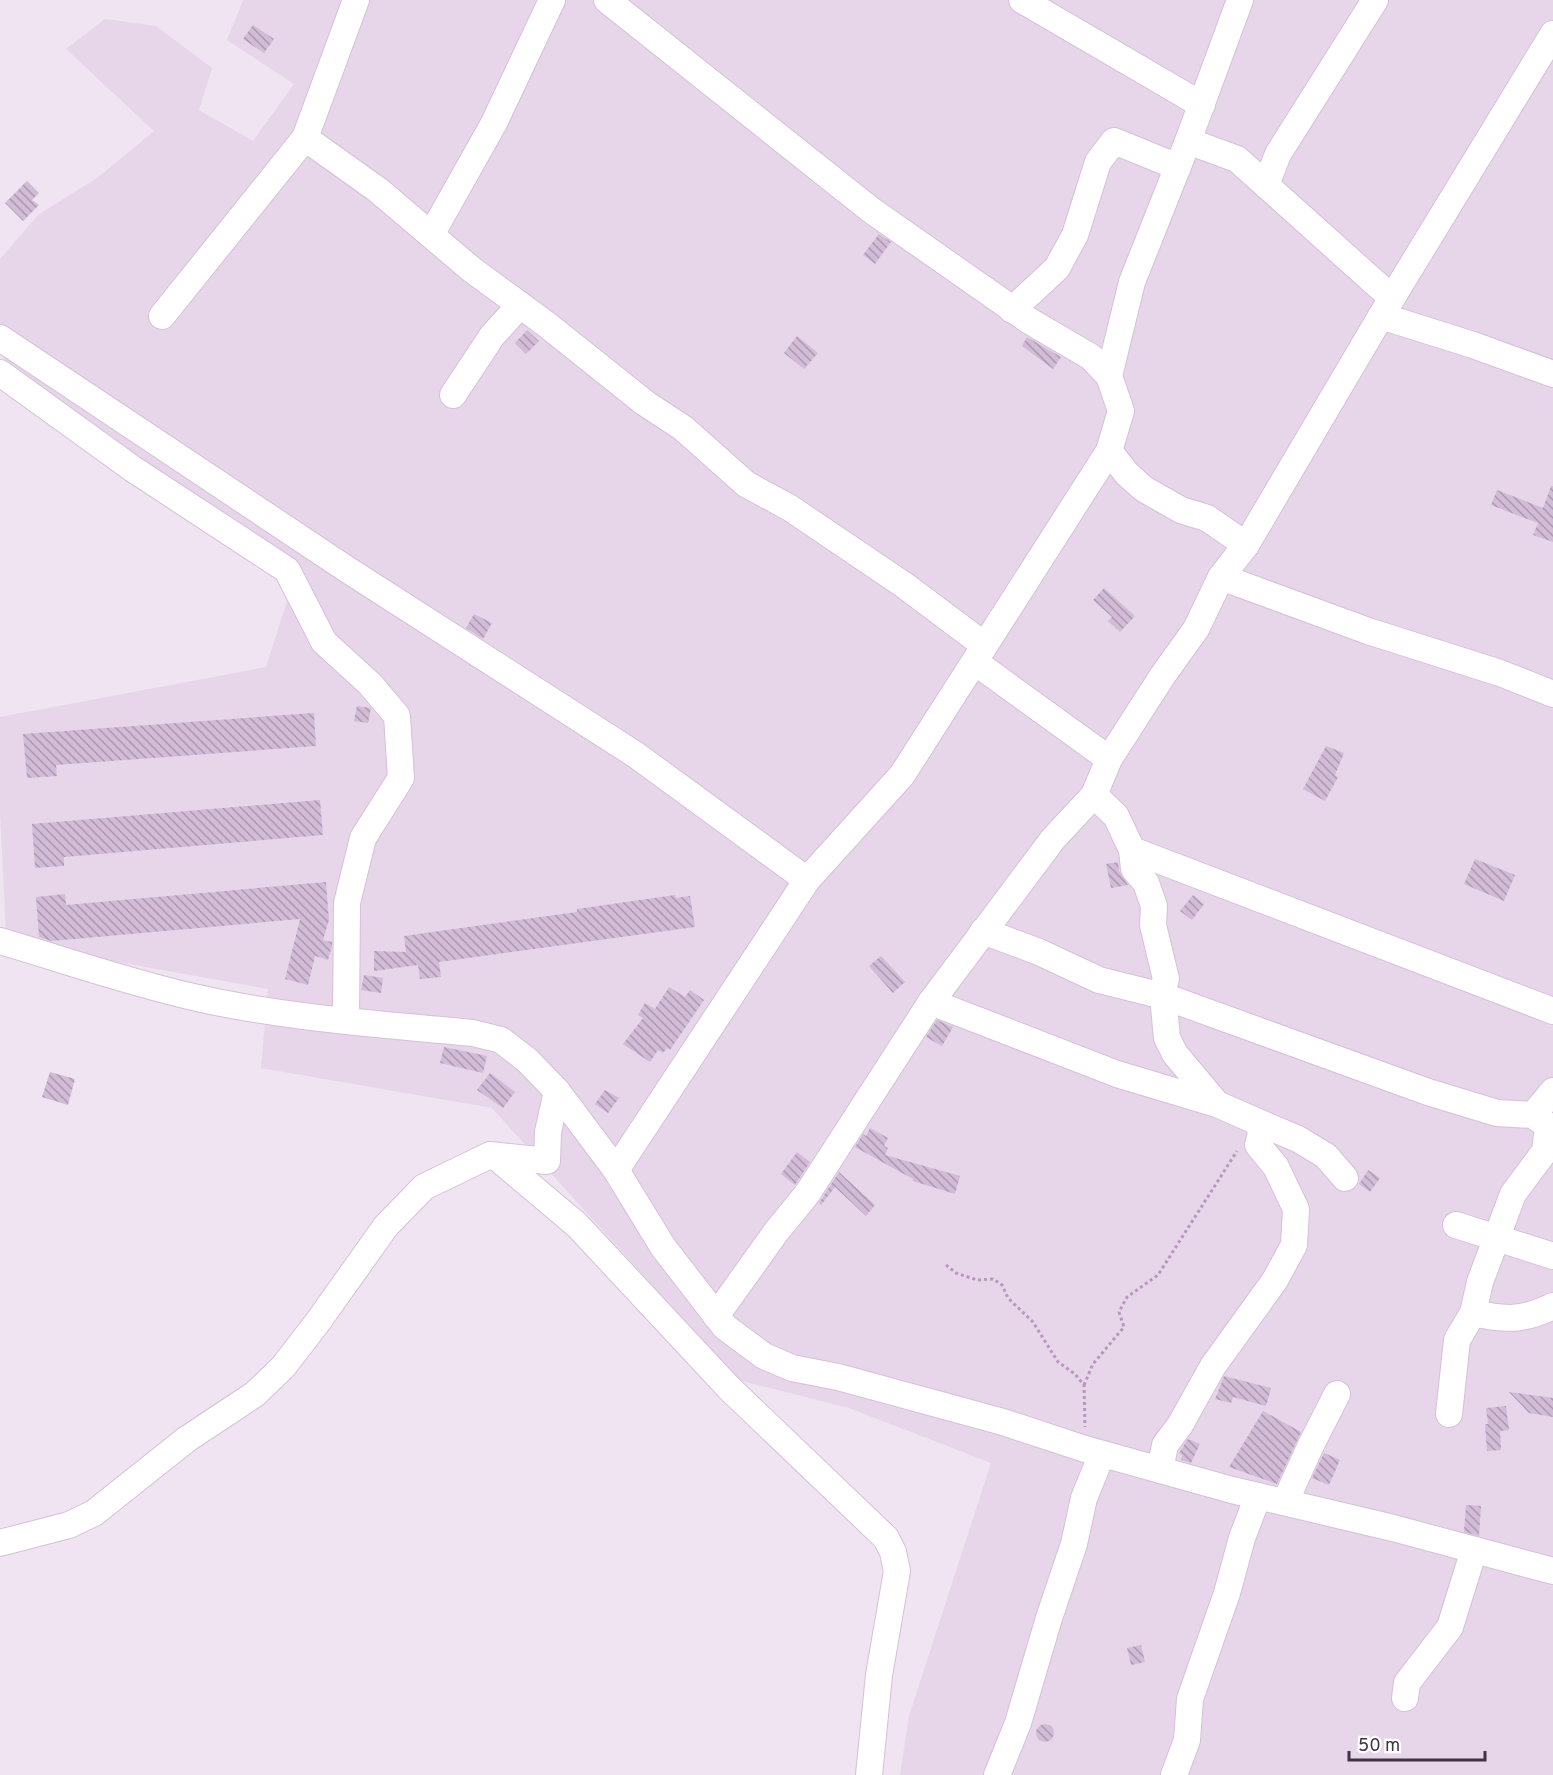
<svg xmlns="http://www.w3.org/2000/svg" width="1553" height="1775" font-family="Overpass,sans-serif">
	<defs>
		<pattern id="building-back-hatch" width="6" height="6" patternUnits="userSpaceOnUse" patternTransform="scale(1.5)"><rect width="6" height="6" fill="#d1bbd7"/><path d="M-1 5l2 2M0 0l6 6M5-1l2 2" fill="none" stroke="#ab99b0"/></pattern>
	</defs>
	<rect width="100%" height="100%" fill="#f0e3f2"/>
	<path fill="#e7d5ea" d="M243,0H1553V1775H900L909,1716L991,1463L849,1408L738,1380L492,1108L261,1068L268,989L28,946L6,933L0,811V717L266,667L299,564L5,371L0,328V259L39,214L96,179L154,131L66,49L105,19L156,26L212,68L199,110L253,141L294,84L227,40Z"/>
	<g fill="url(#building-back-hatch)">
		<path d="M253,25L274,39L264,53L243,39Z"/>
		<path d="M27,181L39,193L32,200L39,205L23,221L5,203Z"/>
		<path d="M879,234L891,242L875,264L863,255Z"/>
		<path d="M527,330L539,341L526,354L515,343Z"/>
		<path d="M797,336L818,353L804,369L784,353Z"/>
		<path d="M1027,337L1061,357L1053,369L1022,346Z"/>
		<path d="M1551,486H1553V542L1533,535L1538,523L1491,505L1497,490L1543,508Z"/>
		<path d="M1104,588L1135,616L1120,632L1108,621L1112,617L1093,600Z"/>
		<path d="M474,614L492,623L483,639L466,628Z"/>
		<path d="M357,706L371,708L368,723L354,721Z"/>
		<path d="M314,713L316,746L56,765L57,776L27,778L23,734Z"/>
		<path d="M1326,746L1344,753L1335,775L1338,777L1325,801L1303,789Z"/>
		<path d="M320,800L323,835L64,857V866L35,868L32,824Z"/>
		<path d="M1475,859L1515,875L1504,901L1464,884Z"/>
		<path d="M1118,862L1119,871L1128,885L1111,888L1106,864Z"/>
		<path d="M326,882L329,920L323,940L332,942V946L328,960L315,956L308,985L285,979L300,919L51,941L39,937L36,897L65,894L66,905Z"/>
		<path d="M675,895L676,898L690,896L695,927L439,962L441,977L420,979L418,965L374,971V951L406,952L404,936L577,912V909Z"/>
		<path d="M1193,895L1204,904L1192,920L1180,911Z"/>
		<path d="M881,956L905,982L893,993L869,966Z"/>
		<path d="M364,975L383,978L381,993L361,990Z"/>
		<path d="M669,987L685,997L690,990L704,1000L670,1050L667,1048L663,1053L658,1050L650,1062L623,1044L643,1018L638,1015L645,1003L655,1009Z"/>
		<path d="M937,1020L953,1027L942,1046L926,1037Z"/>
		<path d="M444,1047L487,1056L483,1073L440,1063Z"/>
		<path d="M50,1072L75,1079L68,1105L42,1097Z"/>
		<path d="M490,1073L515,1092L503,1108L477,1090Z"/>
		<path d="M605,1090L619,1098L608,1113L595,1104Z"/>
		<path d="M870,1128L888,1138L884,1146L888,1148L885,1155L960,1176L955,1194L913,1181V1179L855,1147L863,1134L866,1136Z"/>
		<path d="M797,1152L810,1162L795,1185L781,1174Z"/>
		<path d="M1368,1170L1380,1178L1370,1192L1359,1184Z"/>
		<path d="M839,1172L875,1205L866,1216L835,1187L821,1205L819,1203Z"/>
		<path d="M1224,1376L1271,1388L1266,1406L1233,1397L1231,1403L1215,1399Z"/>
		<path d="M1509,1392L1553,1398V1417L1529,1413Z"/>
		<path d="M1506,1406L1509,1430L1500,1431L1501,1450L1487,1451L1485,1424H1488L1486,1408Z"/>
		<path d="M1263,1411L1301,1432L1277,1484L1229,1467Z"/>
		<path d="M1188,1439L1200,1444L1191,1463L1181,1460L1182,1455L1179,1453Z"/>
		<path d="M1324,1453L1340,1460L1329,1485L1312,1478Z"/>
		<path d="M1466,1505L1481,1506L1479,1536L1464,1532Z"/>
		<path d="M1141,1645L1145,1662L1131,1665L1127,1648Z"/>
		<circle cx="1045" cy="1733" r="9"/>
	</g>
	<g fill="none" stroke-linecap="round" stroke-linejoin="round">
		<g stroke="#d5c0d8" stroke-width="28">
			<g id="minor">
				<path d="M607,0L871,210L1028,320L1091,357L1109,376L1121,411L1109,451L902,775L807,880L616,1170"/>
				<path d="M1022,0L1202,105"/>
				<path d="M305,138L378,190L471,269L546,324L645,403L683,428L746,484L790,508L904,585L984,645"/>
				<path d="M1188,141L1237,159L1392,298"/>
				<path d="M1266,185L1278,154L1375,0"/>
				<path d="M431,235L494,123L552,0"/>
				<path d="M1012,310L1057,268L1075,235L1098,162L1114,141L1178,167"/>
				<path d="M162,316L305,138L356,0"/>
				<path d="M1381,316L1473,345L1553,374"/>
				<path d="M0,338L348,570L636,755L807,880"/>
				<path d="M0,373L133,469L287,570L324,642L370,684L397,716L401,778L363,838L347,903L346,1020"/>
				<path d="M1109,376L1132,282L1188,141L1240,0"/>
				<path d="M453,395L492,336L520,305"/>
				<path d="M1109,451L1127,474L1144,489L1181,510L1207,518L1246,545"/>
				<path d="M1221,577L1368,631L1500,673L1553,694"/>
				<path d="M975,662L1109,759"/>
				<path d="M1094,795L1116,816L1132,850L1553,1011"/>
				<path d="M1132,850L1134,869L1146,883L1154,906L1153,925L1166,979L1161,995"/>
				<path d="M983,931L1039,952L1099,980L1163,996L1428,1092L1497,1113L1533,1115L1548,1126L1545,1151L1513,1194L1480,1282L1473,1313L1457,1340L1449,1414"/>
				<path d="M0,941C64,960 128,982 193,997C284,1018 380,1024 473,1033L501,1040L527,1060L557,1091L616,1170L663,1247L725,1327L764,1356L792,1368L838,1377L1003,1422L1085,1449L1232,1490L1393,1528L1553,1571"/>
				<path d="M1163,996L1167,1038L1175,1054L1217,1104"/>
				<path d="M931,1002L1117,1074L1217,1104L1258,1122L1261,1133L1258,1145L1276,1167L1296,1209L1294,1245L1275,1280L1213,1366L1180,1425L1165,1445L1160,1470"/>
				<path d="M1533,1115L1553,1091"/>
				<path d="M1258,1122L1298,1139L1326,1156L1345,1178"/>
				<path d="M495,1156L577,1225L729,1388L886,1538L893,1552L897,1571L879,1675L869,1775"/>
				<path d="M1456,1225L1553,1256"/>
				<path d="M1473,1313C1505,1320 1523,1321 1553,1306"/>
				<path d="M716,1316L776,1232L807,1194L931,1002L1053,839L1094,795L1109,759L1163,675L1196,629L1221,577L1246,545L1381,316L1553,34"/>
				<path d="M1285,1502L1311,1445L1337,1394"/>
				<path d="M0,1543L69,1525L94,1513L187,1439L255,1394L283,1367L317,1323L386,1226L424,1187L490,1155L547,1161L548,1132L557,1091"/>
				<path d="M1405,1698L1407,1683L1450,1627L1474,1550"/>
				<path d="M997,1775L1018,1723L1049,1618L1074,1544L1084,1498L1102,1454"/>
				<path d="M1174,1775L1187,1740L1190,1699L1227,1593L1242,1538L1258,1496"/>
			</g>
		</g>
		<g stroke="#b897bf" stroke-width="3" stroke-dasharray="3 3" stroke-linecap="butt">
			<path d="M946,1265L956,1273L977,1280L993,1279L1002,1285L1008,1298L1033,1322L1058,1362L1075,1374L1084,1385L1085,1427"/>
			<path d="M1084,1385L1093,1364L1124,1327L1119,1312L1127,1297L1158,1275L1237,1151"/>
		</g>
		<use href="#minor" stroke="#fff" stroke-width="26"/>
	</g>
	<path d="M1349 1751v9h136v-9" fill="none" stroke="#403344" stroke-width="3"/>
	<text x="1358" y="1751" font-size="18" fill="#403344" stroke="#ffffff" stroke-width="4.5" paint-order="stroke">50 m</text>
</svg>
